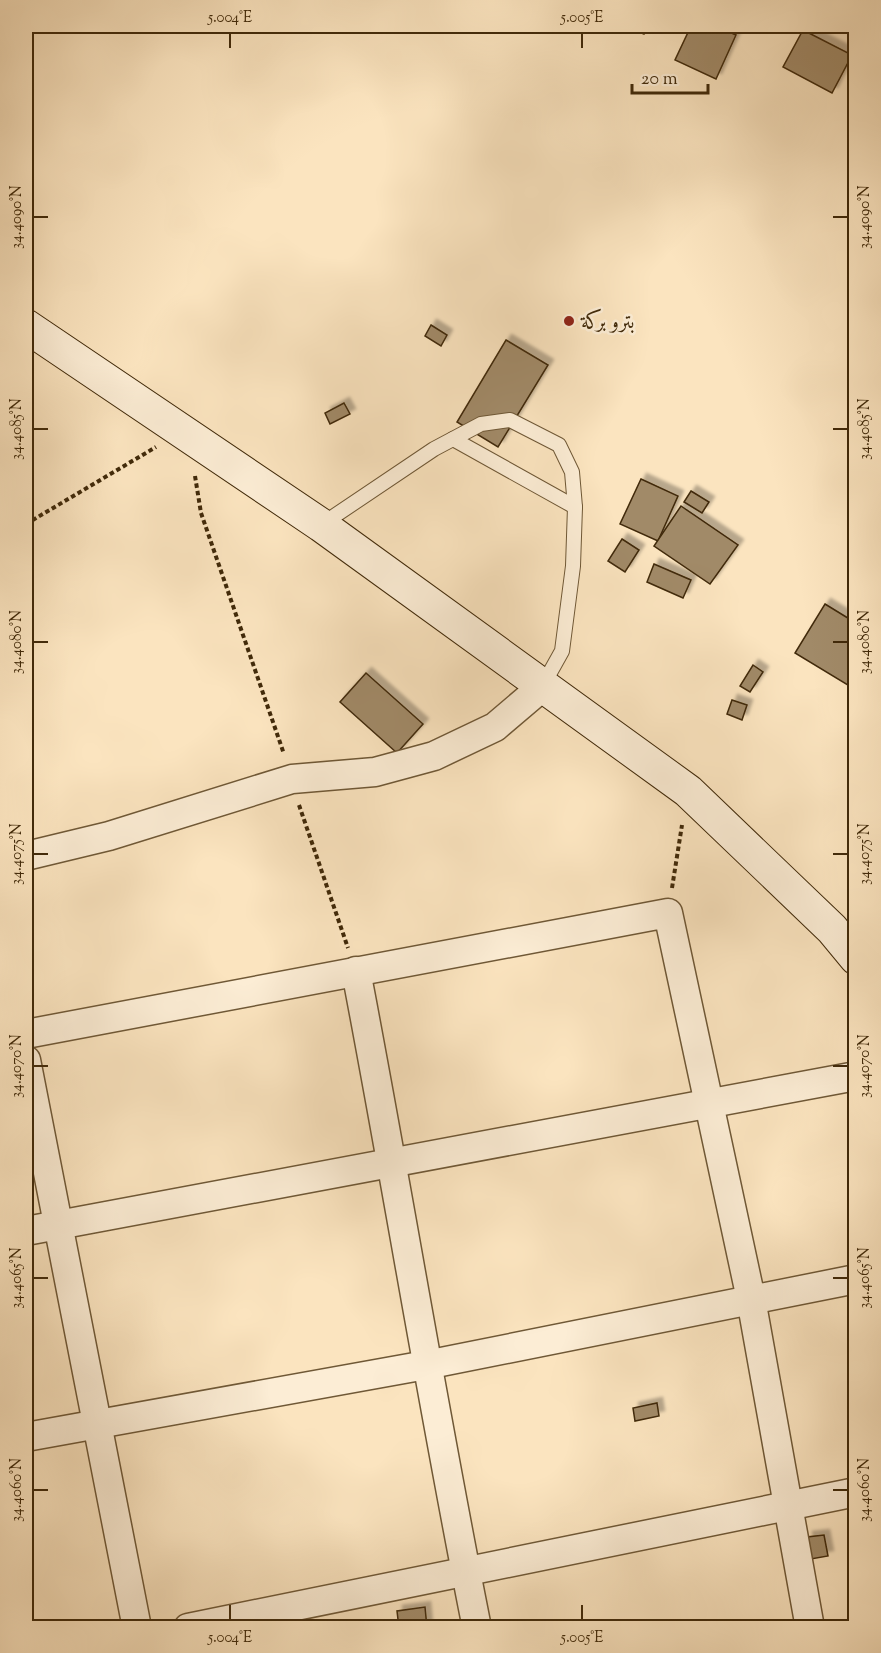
<svg xmlns="http://www.w3.org/2000/svg" width="881" height="1653" font-family="'Sorts Mill Goudy',Amiri,serif">
	<defs>
		<filter id="shadow"><feDropShadow dx="5.5" dy="-5.5" stdDeviation="1.5" flood-color="#0004"/></filter>
	</defs>
	<rect width="100%" height="100%" fill="#fbe4bf"/>
	<filter id="stains"><feTurbulence type="fractalNoise" baseFrequency=".00333" numOctaves="4"/><feColorMatrix values="0 0 0 0 .2 0 0 0 0 .09 0 0 0 0 .02 0 0 0 .5 -.17"/></filter>
	<radialGradient id="worn" r=".72"><stop offset=".6" stop-color="#630" stop-opacity="0"/><stop offset="1" stop-color="#630" stop-opacity=".3"/></radialGradient>
	<g fill="#a18a68" stroke="#402909" stroke-width="1.5" filter="url(#shadow)">
		<path d="M624,26H648L644,34Z"/>
		<path d="M691,26H716L736,35L716,79L675,60Z"/>
		<path d="M803,30L852,55L832,93L783,67Z"/>
		<path d="M431,325L447,335L441,346L425,336Z"/>
		<path d="M506,340L548,365L498,447L457,422Z"/>
		<path d="M344,403L350,414L330,424L325,413Z"/>
		<path d="M641,479L678,496L658,541L620,524Z"/>
		<path d="M691,491L709,502L702,513L684,502Z"/>
		<path d="M681,506L738,545L710,584L654,546Z"/>
		<path d="M622,539L639,550L625,572L608,561Z"/>
		<path d="M654,564L691,580L683,598L647,582Z"/>
		<path d="M825,604L856,623V690L795,653Z"/>
		<path d="M753,665L763,672L750,692L740,686Z"/>
		<path d="M366,673L423,724L397,753L340,702Z"/>
		<path d="M732,700L747,705L742,720L727,714Z"/>
		<path d="M657,1403L659,1416L635,1421L633,1408Z"/>
		<path d="M824,1535L828,1556L811,1559L807,1537Z"/>
		<path d="M425,1607L427,1628H399L397,1611Z"/>
	</g>
	<g fill="none" stroke-linecap="round" stroke-linejoin="round">
		<g stroke="#6f5836" stroke-width="16">
			<g id="lane">
				<path d="M453,439L575,507"/>
				<path d="M321,525L434,449L481,424L510,420L559,445L572,472L575,507L573,566L562,651L543,685"/>
			</g>
		</g>
		<g stroke="#6f5836" stroke-width="31">
			<g id="street">
				<path d="M26,856L109,836L292,779L375,772L434,756L495,727L542,687"/>
				<path d="M356,971C398,1190 433,1409 477,1628"/>
				<path d="M26,1034L668,913L751,1299L810,1628"/>
				<path d="M26,1060L137,1628"/>
				<path d="M26,1231L856,1076"/>
				<path d="M26,1437L426,1365L856,1279"/>
				<path d="M188,1628L856,1492"/>
			</g>
		</g>
		<g stroke="#402909" stroke-width="35">
			<path id="secondary" d="M26,326L321,525L688,791L832,929L856,958"/>
		</g>
		<g stroke="#402909" stroke-width="4" stroke-dasharray="4.5 3" stroke-linecap="butt">
			<path d="M195,476L201,513L284,754"/>
			<path d="M26,524L156,447"/>
			<path d="M299,805L348,948"/>
			<path d="M672,888L682,825"/>
		</g>
		<use href="#lane" stroke="#fcedd5" stroke-width="14"/>
		<use href="#street" stroke="#fcedd5" stroke-width="28"/>
		<use href="#secondary" stroke="#fcedd5" stroke-width="33"/>
	</g>
	<path fill="none" stroke="#402909" stroke-width="2" d="M230,33V48M582,33V48M33,217H48M833,217H848M33,429H48M833,429H848M33,642H48M833,642H848M33,854H48M833,854H848M33,1066H48M833,1066H848M33,1278H48M833,1278H848M33,1490H48M833,1490H848M230,1605V1620M582,1605V1620"/>
	<circle fill="#8f2418" stroke="#fcedd5" stroke-width="2" cx="569" cy="321" r="6"/>
	<g text-anchor="middle" stroke-width="5" stroke-linejoin="round" paint-order="stroke">
		<g font-size="21" fill="#402909" stroke="#fcedd5" text-anchor="start">
			<text x="581" y="328">بترو بركة</text>
		</g>
	</g>
	<rect width="881" height="1653" fill="none" stroke="#fbe4bf" stroke-width="66"/>
	<path d="M632 84v9h76v-9" fill="none" stroke="#402909" stroke-width="3"/>
	<text x="641" y="84" font-size="18" fill="#402909" stroke="#fcedd5" stroke-width="4.5" paint-order="stroke">20 m</text>
	<rect x="33" y="33" width="815" height="1587" fill="none" stroke="#402909" stroke-width="2"/>
	<g font-size="15" text-anchor="middle" fill="#402909">
		<text x="230" y="22">5.004°E</text>
		<text x="582" y="22">5.005°E</text>
		<text transform="translate(16 217) rotate(-90)" y="5">34.4090°N</text>
		<text transform="translate(864 217) rotate(-90)" y="5">34.4090°N</text>
		<text transform="translate(16 429) rotate(-90)" y="5">34.4085°N</text>
		<text transform="translate(864 429) rotate(-90)" y="5">34.4085°N</text>
		<text transform="translate(16 642) rotate(-90)" y="5">34.4080°N</text>
		<text transform="translate(864 642) rotate(-90)" y="5">34.4080°N</text>
		<text transform="translate(16 854) rotate(-90)" y="5">34.4075°N</text>
		<text transform="translate(864 854) rotate(-90)" y="5">34.4075°N</text>
		<text transform="translate(16 1066) rotate(-90)" y="5">34.4070°N</text>
		<text transform="translate(864 1066) rotate(-90)" y="5">34.4070°N</text>
		<text transform="translate(16 1278) rotate(-90)" y="5">34.4065°N</text>
		<text transform="translate(864 1278) rotate(-90)" y="5">34.4065°N</text>
		<text transform="translate(16 1490) rotate(-90)" y="5">34.4060°N</text>
		<text transform="translate(864 1490) rotate(-90)" y="5">34.4060°N</text>
		<text x="230" y="1642">5.004°E</text>
		<text x="582" y="1642">5.005°E</text>
	</g>
	<rect width="100%" height="100%" filter="url(#stains)"/>
	<rect width="100%" height="100%" fill="url(#worn)"/>
</svg>
